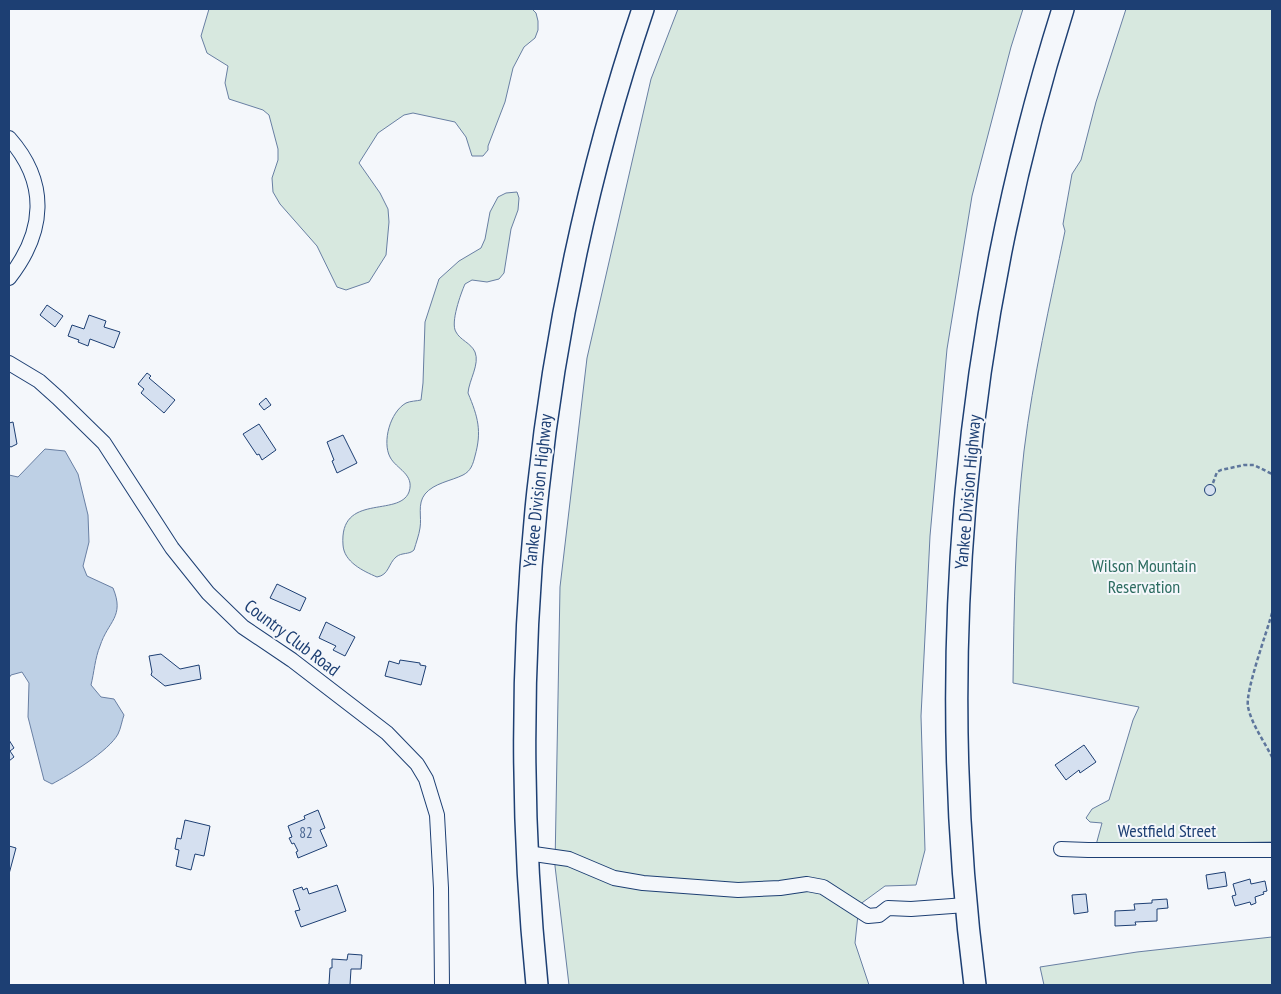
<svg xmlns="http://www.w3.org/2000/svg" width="1281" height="994" font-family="'PT Sans Narrow',sans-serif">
	<rect width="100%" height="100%" fill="#f4f7fb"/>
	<g fill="#d7e8df" stroke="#687fa3">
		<path d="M209,9H532L536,13L538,21V30L535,38L524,47L513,68L505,102L488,146V150L483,156H472L466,137L455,122L413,113L404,115L378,133L359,163L380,193L388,209L389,222L386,255L369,282L346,290L337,287L317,246L280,204L273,192L272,178L278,160V149L269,115L263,110L229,99L225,83L228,66L207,53L201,36Z"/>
		<path d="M678,9H1023L1011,47L972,196L947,349L930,536L921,716L925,850L916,885L885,886L859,905L855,943L869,985H569L555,866L560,587L587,358L651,79Z"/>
		<path d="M1126,9H1272V842L1096,845L1102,823L1090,822L1086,818L1092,809L1109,800L1133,720L1139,707L1013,683C1014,606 1015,528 1024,451C1033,377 1050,304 1065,231L1063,224L1072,174L1081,160L1096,102Z"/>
		<path d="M517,192L519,198L518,210L511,229L504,273L499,279L487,282L472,280L465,284C461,293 450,323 456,332C460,340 471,343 475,352C480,364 469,380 468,393C478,417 482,431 475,456C473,464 471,471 463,475C451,481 434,483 425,494C417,504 422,517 420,528C419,535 416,543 414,550C409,555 402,552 396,557C388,564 389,575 377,577C363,571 344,562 343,545C339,492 399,518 409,492C415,474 396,469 390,457C382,442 390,412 406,403C410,401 417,401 421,400L423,383L425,322L439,279L459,261L481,248L485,239L490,212L498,197L506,193Z"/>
		<path d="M1272,937V985H1044L1040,967L1137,952Z"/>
	</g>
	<path fill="#bed0e5" stroke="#687fa3" d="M45,449L65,451L78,474L88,515L89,542L83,566L87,576L113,588C125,617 108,621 100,646C95,658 94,673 91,685L101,697L114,699L124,715C122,720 121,728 118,734C109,751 69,775 52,784L44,780L28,717L29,683L22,672L11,675L9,678V475L18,477Z"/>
	<g fill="#d5e0f0" stroke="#1d3f73">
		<path d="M47,305L63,316L55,327L40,315Z"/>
		<path d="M89,315L106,321L104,327L120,332L114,348L90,339L88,346L78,342L79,340L68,336L72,325L84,329Z"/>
		<path d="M147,373L151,376L149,378L175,400L164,413L141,393L144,389L138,384Z"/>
		<path d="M266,398L271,405L264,410L259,404Z"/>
		<path d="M13,422L17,444L11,447L9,446V423Z"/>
		<path d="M259,424L276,450L262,460L259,454L257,455L243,434Z"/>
		<path d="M343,435L357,463L337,473L332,461L334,460L327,442Z"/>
		<circle cx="1210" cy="490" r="5.5"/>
		<path d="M277,584L306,598L300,611L270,598Z"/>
		<path d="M326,622L355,637L345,656L333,650L336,646L319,638Z"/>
		<path d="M161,654L180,669L199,665L201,679L165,686L151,675L152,672L149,656Z"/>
		<path d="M400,660L420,663V665L426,666L421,685L385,676L389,661L399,664Z"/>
		<path d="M9,740L14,748L10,751L14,757L9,761Z"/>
		<path d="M1084,745L1096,762L1080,773L1079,770L1066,780L1055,765Z"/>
		<path d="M318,810L325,828L320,830L327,846L298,858L296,852L298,851L294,843L292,844L289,838L292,837L288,826L305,819L304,816Z"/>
		<path d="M185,820L210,826L204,856L195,854L191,870L176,866L179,850L175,849L177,838L181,839Z"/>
		<path d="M9,846L16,848L9,874Z"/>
		<path d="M1225,872L1227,886L1208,889L1206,875Z"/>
		<path d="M1250,879L1251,884L1265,881L1267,891L1263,892L1264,894L1255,897L1256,903L1251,905L1250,902L1235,906L1232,896L1236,895L1233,884Z"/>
		<path d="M337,885L346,911L301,927L295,911L300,910L293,890L302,887L303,890L307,888L309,894Z"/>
		<path d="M1086,894L1088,912L1074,914L1072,895Z"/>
		<path d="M1167,899L1168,908L1157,909V921L1135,922L1136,925L1115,926V911L1135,910L1134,904L1152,903V900Z"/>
		<path d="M348,954L362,955L361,969H351L350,985H326L329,984L330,968H332V959L347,960Z"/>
	</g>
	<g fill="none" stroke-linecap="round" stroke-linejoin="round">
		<g stroke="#1d3f73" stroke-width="16">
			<g id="minor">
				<path d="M9,138C49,183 45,232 9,278"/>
				<path d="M9,363L39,381L58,398L104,443L172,548L208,593L243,627L292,660L387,733L417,764L426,779L437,815L441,888L442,985"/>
				<path d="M1061,849L1088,850H1272"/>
				<path d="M527,853L569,859L614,878L643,883L738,890L780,888L807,884L823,887L868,916L879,915L888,908L911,909L966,905"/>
			</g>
		</g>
		<g stroke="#1d3f73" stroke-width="24">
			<g id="highway">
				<path d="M537,985C504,656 537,323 643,9"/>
				<path d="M975,985C933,658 964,323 1063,9"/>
			</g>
		</g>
		<g stroke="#5e769c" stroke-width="2.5" stroke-dasharray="4 2.5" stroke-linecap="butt">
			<path d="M1213,483L1217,472L1221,470L1244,465H1254L1272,474"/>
			<path d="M1272,613C1267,632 1245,691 1248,707C1252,725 1264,741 1272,757"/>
		</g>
		<use href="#minor" stroke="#f4f7fb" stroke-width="14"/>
		<use href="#highway" stroke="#f4f7fb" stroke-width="21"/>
	</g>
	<g text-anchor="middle" stroke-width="4" stroke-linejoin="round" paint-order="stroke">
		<g font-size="15" fill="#4b6792">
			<text x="306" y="838">82</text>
		</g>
		<g font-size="18" fill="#1d3f73" stroke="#f4f7fb">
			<text transform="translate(538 491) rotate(-84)" y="6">Yankee Division Highway</text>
			<text transform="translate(968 492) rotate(-85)" y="6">Yankee Division Highway</text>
			<text transform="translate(292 638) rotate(37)" y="6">Country Club Road</text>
			<text x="1167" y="837">Westfield Street</text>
		</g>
		<g font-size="18" fill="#2c6c60" stroke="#f4f7fb">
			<text x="1144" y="572">Wilson Mountain<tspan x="1144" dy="21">Reservation</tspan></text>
		</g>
	</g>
	<rect width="1281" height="994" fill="none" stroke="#1d3f73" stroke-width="20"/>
</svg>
